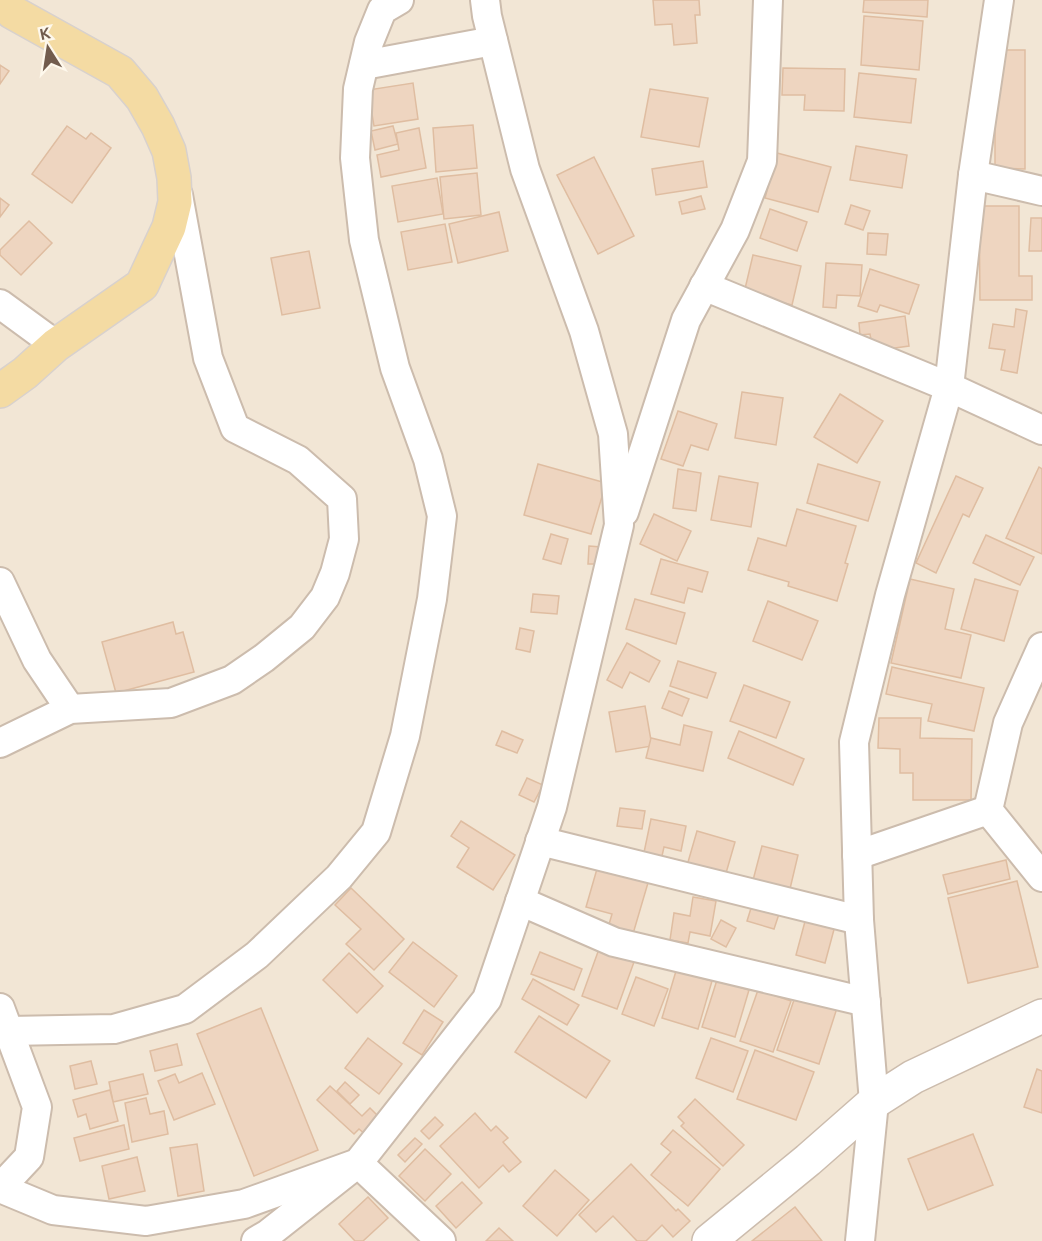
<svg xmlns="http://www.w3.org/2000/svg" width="1042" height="1241" font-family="Ubuntu,sans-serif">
	<rect width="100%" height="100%" fill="#fbf4e6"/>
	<rect fill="#f2e6d5" x="0" y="0" width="1042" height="1241"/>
	<g fill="#eed5c0" stroke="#dfbda1" stroke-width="1.5">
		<path d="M653,0H699L700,15H695L697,43L674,45L672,24L655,25Z"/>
		<path d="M864,0H928L927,17L863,12Z"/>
		<path d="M864,16L923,21L919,70L861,65Z"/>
		<path d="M995,50H1025V169L995,168Z"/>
		<path d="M0,65L9,71L0,84Z"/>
		<path d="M783,68L845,69L844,111L804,110L805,95H782Z"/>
		<path d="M859,73L916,79L911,123L854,117Z"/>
		<path d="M413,83L418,119L374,126L368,90Z"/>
		<path d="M650,89L708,98L699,147L641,137Z"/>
		<path d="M473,125L477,168L436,172L433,128Z"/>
		<path d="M67,126L86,139L91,133L111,148L72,203L32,174Z"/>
		<path d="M393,126L398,144L375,150L371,131Z"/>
		<path d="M419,128L426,168L381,177L377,155L399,150L396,133Z"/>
		<path d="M856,146L907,155L902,188L850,180Z"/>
		<path d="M777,153L831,167L818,212L765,198Z"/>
		<path d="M594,157L634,236L598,254L557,175Z"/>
		<path d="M703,161L707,187L656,195L652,169Z"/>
		<path d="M477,173L481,215L444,219L440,177Z"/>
		<path d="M437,178L443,214L398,222L392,186Z"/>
		<path d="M701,196L705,209L682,214L679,202Z"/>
		<path d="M0,198L9,205L0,217Z"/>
		<path d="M851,205L870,211L863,230L845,224Z"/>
		<path d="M979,206H1019V276H1032V300H980Z"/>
		<path d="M770,209L807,222L797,251L760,238Z"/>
		<path d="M499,212L508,251L458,263L449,224Z"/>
		<path d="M1031,218H1042V251H1029Z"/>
		<path d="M29,221L52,243L21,275L0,255V250Z"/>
		<path d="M445,224L452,262L408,270L401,232Z"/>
		<path d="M868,233L888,234L886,255L867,254Z"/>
		<path d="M309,251L320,308L282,315L271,258Z"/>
		<path d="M753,255L801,266L792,305L744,293Z"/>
		<path d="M826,263L862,265L860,296L837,295L836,308L823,307Z"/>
		<path d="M870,269L919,285L909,314L880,305L877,312L858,306Z"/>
		<path d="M1016,309L1027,311L1017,373L1001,370L1005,350L989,348L993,324L1014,327Z"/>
		<path d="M905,316L909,346L873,351L870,334L860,335L859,323Z"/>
		<path d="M742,392L783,398L776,445L735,438Z"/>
		<path d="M840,394L883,421L857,463L814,437Z"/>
		<path d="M678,411L717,424L708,450L691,445L683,466L661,459Z"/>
		<path d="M538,464L606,483L591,534L524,515Z"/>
		<path d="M818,464L880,482L868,521L807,503Z"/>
		<path d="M1039,467L1042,469V554L1006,538Z"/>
		<path d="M678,469L701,473L696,511L673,508Z"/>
		<path d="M719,476L758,483L751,527L711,520Z"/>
		<path d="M956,476L983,488L969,517L963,514L936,573L916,563Z"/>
		<path d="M797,509L856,526L845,563L848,564L837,601L788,586L789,582L748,570L758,538L786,546Z"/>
		<path d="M654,514L691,531L677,561L640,544Z"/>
		<path d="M551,534L568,539L561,564L543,559Z"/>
		<path d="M986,535L1034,557L1020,585L973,563Z"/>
		<path d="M589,546L601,547L600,564H588Z"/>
		<path d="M661,559L708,572L702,592L688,588L684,603L651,594Z"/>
		<path d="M910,579L954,589L945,629L971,635L961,678L891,663Z"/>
		<path d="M975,579L1018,591L1004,641L961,629Z"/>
		<path d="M533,594L559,596L557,614L531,612Z"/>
		<path d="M635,599L685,613L676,644L626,629Z"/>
		<path d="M768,601L818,621L802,660L753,641Z"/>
		<path d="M173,622L176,634L183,632L194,672L116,693L102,642Z"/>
		<path d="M520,628L534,631L530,652L516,649Z"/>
		<path d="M627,643L660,661L649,682L630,672L622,688L607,680Z"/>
		<path d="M678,661L716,673L707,698L670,686Z"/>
		<path d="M892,667L984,688L974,731L928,721L932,704L886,694Z"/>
		<path d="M744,685L790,702L776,738L730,721Z"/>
		<path d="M669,691L689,699L682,716L662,708Z"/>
		<path d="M645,706L652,746L616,752L609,712Z"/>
		<path d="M879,718H921L920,738L972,739L971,800H913V773H900V749L878,748Z"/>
		<path d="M684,725L712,732L703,771L646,758L651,738L680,745Z"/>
		<path d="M502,731L523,740L517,753L496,745Z"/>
		<path d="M739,731L804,759L793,785L728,758Z"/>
		<path d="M527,778L543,785L534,802L519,795Z"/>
		<path d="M620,808L645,811L642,829L617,826Z"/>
		<path d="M651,819L686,826L681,851L664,847L660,865L642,862Z"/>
		<path d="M461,821L515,855L493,890L457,867L469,848L451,836Z"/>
		<path d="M697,831L735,842L724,880L686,869Z"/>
		<path d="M762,846L798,855L789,893L752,884Z"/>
		<path d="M1006,860L1010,879L948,894L943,875Z"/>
		<path d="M599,862L650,876L630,944L605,938L612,914L586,907Z"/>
		<path d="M1017,881L1038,967L968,983L948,898Z"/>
		<path d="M351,888L404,939L374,970L346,944L361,929L335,905Z"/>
		<path d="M693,897L716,901L710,936L690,932L688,943L670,940L674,913L690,916Z"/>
		<path d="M752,905L779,914L774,929L747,921Z"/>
		<path d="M807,914L836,922L825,963L796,955Z"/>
		<path d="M721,920L736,928L726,947L711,939Z"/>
		<path d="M413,942L457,976L434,1007L389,972Z"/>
		<path d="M599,949L634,962L617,1009L582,996Z"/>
		<path d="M540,952L582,969L574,990L531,974Z"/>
		<path d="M349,953L383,986L357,1013L323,980Z"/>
		<path d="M676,971L712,981L698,1029L662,1018Z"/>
		<path d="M636,977L668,989L654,1026L622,1014Z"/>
		<path d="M533,979L579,1005L567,1025L522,999Z"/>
		<path d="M717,980L749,990L735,1037L702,1027Z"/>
		<path d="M758,990L791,1001L773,1052L740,1041Z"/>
		<path d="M796,994L837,1008L819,1064L777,1050Z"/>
		<path d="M261,1008L318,1150L254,1176L197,1034Z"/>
		<path d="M424,1010L443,1022L422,1055L403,1043Z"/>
		<path d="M539,1016L610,1061L586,1098L515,1052Z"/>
		<path d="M368,1038L402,1064L379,1094L345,1068Z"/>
		<path d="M711,1038L748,1051L733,1092L696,1078Z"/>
		<path d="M177,1044L182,1065L155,1071L150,1051Z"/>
		<path d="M755,1050L814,1072L796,1120L737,1099Z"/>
		<path d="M91,1061L97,1084L75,1089L70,1066Z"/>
		<path d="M1037,1069L1042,1071V1113L1024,1107Z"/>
		<path d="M202,1073L215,1104L174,1120L158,1081L175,1074L179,1083Z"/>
		<path d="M143,1074L148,1094L113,1102L109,1082Z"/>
		<path d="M345,1082L359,1095L350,1104L337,1091Z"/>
		<path d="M330,1086L362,1116L370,1108L381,1119L366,1135L359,1129L354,1134L317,1100Z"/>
		<path d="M110,1090L118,1121L90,1129L86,1114L78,1117L73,1100Z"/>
		<path d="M146,1098L150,1114L164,1111L168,1134L132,1142L125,1103Z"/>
		<path d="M695,1099L744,1145L723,1166L681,1126L684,1123L678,1117Z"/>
		<path d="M475,1113L491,1131L496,1126L508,1138L503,1142L521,1162L509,1172L503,1165L479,1188L440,1146Z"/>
		<path d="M435,1117L443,1125L429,1139L421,1131Z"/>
		<path d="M124,1125L129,1149L80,1161L74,1138Z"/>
		<path d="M673,1130L720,1169L688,1206L651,1175L671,1152L661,1144Z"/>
		<path d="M973,1134L993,1185L928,1210L908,1159Z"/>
		<path d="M415,1138L422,1144L405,1162L398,1155Z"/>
		<path d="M197,1144L204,1191L178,1196L170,1148Z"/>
		<path d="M425,1149L451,1174L425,1201L399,1176Z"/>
		<path d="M137,1157L145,1191L109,1199L102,1166Z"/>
		<path d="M631,1164L676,1211L678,1209L690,1221L673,1237L662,1225L646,1241H637L613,1216L596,1232L579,1215Z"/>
		<path d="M555,1170L589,1200L557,1236L523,1206Z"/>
		<path d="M462,1182L482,1203L456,1228L436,1206Z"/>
		<path d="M368,1197L388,1218L363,1241H355L339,1224Z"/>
		<path d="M795,1207L822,1241H752Z"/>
		<path d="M499,1228L513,1241H486Z"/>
	</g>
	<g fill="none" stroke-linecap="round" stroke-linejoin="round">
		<g stroke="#ccbcad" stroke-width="32">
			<g id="minor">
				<path d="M364,65L493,41"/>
				<path d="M973,175L1042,191"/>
				<path d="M704,286L949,387L1042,430"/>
				<path d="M0,304L56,345"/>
				<path d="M624,512L686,320L735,230L762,161L768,0"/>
				<path d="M0,582L37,660L70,709"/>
				<path d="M1042,647L1008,723L988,810L1042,877"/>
				<path d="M0,743L70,709L171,703L232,680L264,658L302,627L325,597L335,573L344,539L342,499L298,460L235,428L208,358L178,195"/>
				<path d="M540,841L859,920"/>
				<path d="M857,855L988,810"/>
				<path d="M520,901L614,942L866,1002"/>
				<path d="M0,1008L37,1107L29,1157L0,1188"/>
				<path d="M9,1031L114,1029L185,1009L257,955L339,877L376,832L405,736L432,599L442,516L428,459L395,368L364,240L355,158L358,89L369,42L382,10L399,0"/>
				<path d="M0,1188L53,1210L146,1221L244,1204L358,1163L487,999L552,807L619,525L613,434L584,331L525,169L487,16L485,0"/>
				<path d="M256,1241L268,1234L358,1163L441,1241"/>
				<path d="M860,1241L874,1102L859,920L854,742L890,595L949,387L973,175L999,0"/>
			</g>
		</g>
		<g stroke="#ccbcad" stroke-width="36">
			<path id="tertiary" d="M709,1241L808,1160L874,1102L913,1077L1042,1016"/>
		</g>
		<g stroke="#d8d1cd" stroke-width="36">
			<path id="primary" d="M0,391L25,373L56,345L142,285L169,227L175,202L174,178L169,151L158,126L142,98L120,72L12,12L1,0"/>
		</g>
		<use href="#minor" stroke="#fff" stroke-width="28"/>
		<use href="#tertiary" stroke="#fff" stroke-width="33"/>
		<use href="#primary" stroke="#f4dba3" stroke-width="33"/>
	</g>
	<g transform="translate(48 48) rotate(348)" stroke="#fef8ec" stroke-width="4.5" paint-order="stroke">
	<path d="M0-4.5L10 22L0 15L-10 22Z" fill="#725c4d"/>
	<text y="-9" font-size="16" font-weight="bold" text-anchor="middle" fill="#725c4d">K</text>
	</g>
</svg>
